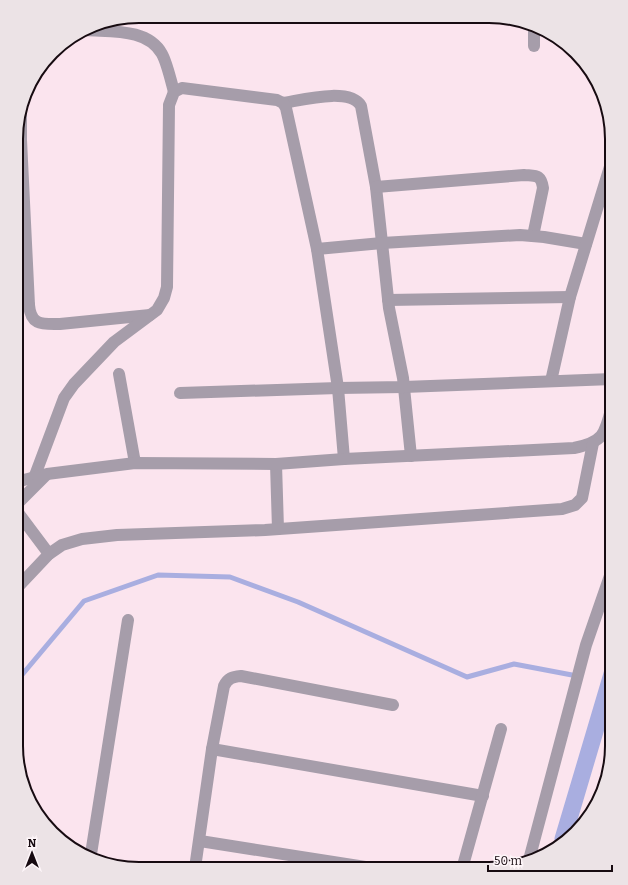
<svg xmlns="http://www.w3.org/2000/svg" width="628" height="885" font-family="Bitter,serif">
	<rect width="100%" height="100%" fill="#fbe4ee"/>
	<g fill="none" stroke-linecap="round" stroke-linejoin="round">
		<path stroke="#a9aee0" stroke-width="5" d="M16,682L84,601L158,575L230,577L298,602L467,677L514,664L572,675"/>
		<path stroke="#a9aee0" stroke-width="17" d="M563,839L612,674"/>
		<g stroke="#a69daa" stroke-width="12">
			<path d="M534,29V46"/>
			<path d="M86,30C111,32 148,28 162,54C167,63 171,81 174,92"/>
			<path d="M283,103C302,100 350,87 361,106L376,187L389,308L403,378L411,456"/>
			<path d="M21,111V140L29,305C31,326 42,324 60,324L150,315"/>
			<path d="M376,187L524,175C536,176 541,174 543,188L533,236"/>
			<path d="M317,249L382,243L520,235L544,237L586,244"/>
			<path d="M388,300L570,297"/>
			<path d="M17,305H29"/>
			<path d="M119,374L135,463"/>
			<path d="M551,381L570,297L612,160"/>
			<path d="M180,393L338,388L404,387L612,379"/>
			<path d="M276,464L278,529"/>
			<path d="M34,478L64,398L74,384L114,342L157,310L164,298L167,287L169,105L174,92L182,88L277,100L283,103L286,108L317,249L338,388L344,459"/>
			<path d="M16,482L47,474L135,463L276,464L344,459L574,448C604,442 605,434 612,406"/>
			<path d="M16,505L46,475"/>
			<path d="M16,510L49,554"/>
			<path d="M16,589L49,554L62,545L82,539L117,535L265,530L562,509L575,505L582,498L593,443"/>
			<path d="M212,749L483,796"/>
			<path d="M200,841L378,869"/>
			<path d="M91,854L128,620"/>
			<path d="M529,860L586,645L612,570"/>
			<path d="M195,868L212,749L224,686C228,678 232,677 241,676L393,705"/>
			<path d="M462,869L501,729"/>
		</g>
	</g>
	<path d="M0 0H628V885H0ZM139 23H489A116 116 0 0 1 605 139V746A116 116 0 0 1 489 862H139A116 116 0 0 1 23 746V139A116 116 0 0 1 139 23Z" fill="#ece3e6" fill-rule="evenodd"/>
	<path fill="none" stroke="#170b11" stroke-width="2" d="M139 23H489A116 116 0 0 1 605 139V746A116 116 0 0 1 489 862H139A116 116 0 0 1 23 746V139A116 116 0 0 1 139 23Z"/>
	<g transform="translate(32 853)" stroke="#fef6f9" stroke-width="3" paint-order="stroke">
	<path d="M0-3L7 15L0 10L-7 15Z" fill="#170b11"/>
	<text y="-6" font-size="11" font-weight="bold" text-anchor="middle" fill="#170b11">N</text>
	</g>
	<path d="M488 865v6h124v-6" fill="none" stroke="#170b11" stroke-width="2"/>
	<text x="494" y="865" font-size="12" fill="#170b11" stroke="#fef6f9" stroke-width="3" paint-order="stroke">50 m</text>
</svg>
